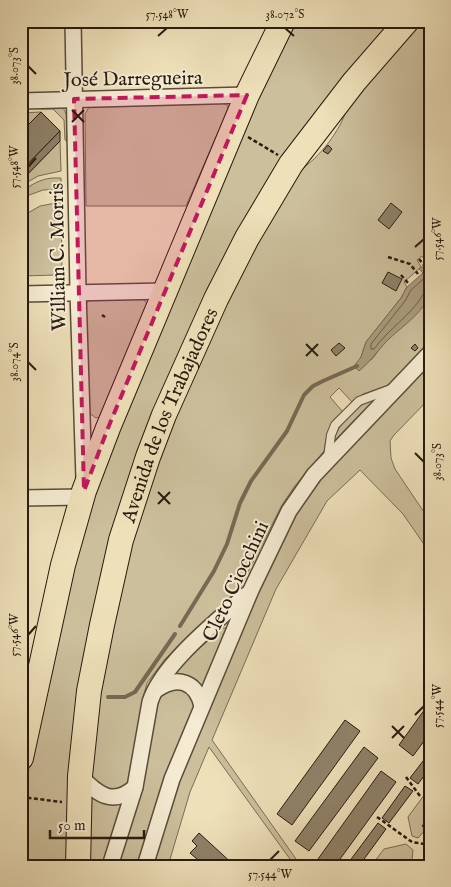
<svg xmlns="http://www.w3.org/2000/svg" width="451" height="887" font-family="'IM FELL English',serif">
	<rect width="100%" height="100%" fill="#eee0b9"/>
	<filter id="stains"><feTurbulence type="fractalNoise" baseFrequency=".004" numOctaves="4"/><feColorMatrix values="0 0 0 0 .2 0 0 0 0 .09 0 0 0 0 .02 0 0 0 .5 -.17"/></filter>
	<radialGradient id="worn" r=".72"><stop offset=".6" stop-color="#630" stop-opacity="0"/><stop offset="1" stop-color="#630" stop-opacity=".3"/></radialGradient>
	<g fill="#ccbf9c" stroke="#7a6d56">
		<path d="M297,21H394L169,376L69,803L66,866H21V806L71,567L110,451L253,109Z"/>
		<path d="M421,21H430V268L422,256L417,260L421,267L404,282L407,287L401,298L366,342L361,357L371,360C376,355 379,349 383,344C399,325 422,315 430,290V341L388,385L363,394L352,402L339,388L330,397L343,412L332,423L327,434L324,451L294,487L282,505L240,588L165,659L147,683L143,698L129,780L124,786L116,790C105,790 93,783 91,772L97,703L130,549L144,503L174,417L254,244L300,170C319,158 341,130 347,108Z"/>
		<path d="M223,103L228,106V109L186,206H86L85,114L89,107Z"/>
		<path d="M41,107H62C70,115 67,130 67,141L65,140L64,120L53,109H41Z"/>
		<path d="M41,112L21,132V113Z"/>
		<path d="M60,141L61,171L38,176L21,186V181Z"/>
		<path d="M52,178H61V189L43,190L21,198V192C31,185 40,179 52,178Z"/>
		<path d="M61,202L62,270L57,275L21,276V217L40,206Z"/>
		<path d="M143,298L147,304L100,417L96,418L89,413L86,304L90,300Z"/>
		<path d="M430,364V398L394,435L390,441L391,458L395,469L430,521V553L403,514L360,470L327,501L276,589L212,740L301,866H295L209,747L190,792L168,866H151L169,802L256,592L296,514L320,480Z"/>
		<path d="M369,400H374L334,441C337,425 355,408 369,400Z"/>
		<path d="M223,628H226L227,630L204,686L200,688L176,676L175,673L188,658Z"/>
		<path d="M184,687L196,702L140,866H114L160,694Z"/>
		<path d="M430,787V812L427,816L429,817L426,829L418,838L412,836L408,817Z"/>
		<path d="M90,796L124,801L104,866H87Z"/>
		<path d="M406,844L413,850L412,860L407,866H402L396,861L393,866H371L384,849Z"/>
	</g>
	<path fill="#ab9d80" stroke="#776953" d="M421,267L430,268C430,278 431,289 427,299C421,315 397,330 385,343C376,353 369,363 359,371L354,366L361,357L366,342L401,298L407,287L423,273L419,269Z"/>
	<g fill="none" stroke-linecap="round" stroke-linejoin="round">
		<path stroke="#6a5c48" stroke-width="1" d="M430,273L411,290L405,301L371,344V349H374C388,329 412,315 424,293L430,292"/>
		<g stroke="#776953" stroke-width="4">
			<path d="M180,626L214,571L227,544L240,503L251,481L287,431L304,395L313,386L323,381L357,366"/>
			<path d="M108,697H125L135,692L175,634"/>
		</g>
	</g>
	<g fill="#8f8168" stroke="#281b10">
		<path d="M41,112L60,131L21,171V132Z"/>
		<path d="M60,131V141L21,181V171Z"/>
		<path d="M328,145L332,149L328,154L323,151Z"/>
		<path d="M391,203L402,212L389,229L378,220Z"/>
		<path d="M388,272L402,279L396,291L382,283Z"/>
		<path d="M339,343L345,348L336,356L331,350Z"/>
		<path d="M415,344L418,348L415,351L411,348Z"/>
		<path d="M430,702V733L413,756L399,745Z"/>
		<path d="M345,720L360,731L292,825L277,814Z"/>
		<path d="M364,747L378,758L309,851L295,841Z"/>
		<path d="M430,752V768L418,784L410,778Z"/>
		<path d="M381,771L396,782L335,866H313Z"/>
		<path d="M405,786L413,791L389,823L382,818Z"/>
		<path d="M430,812V832L422,826L429,817L427,816Z"/>
		<path d="M378,823L386,829L359,866H346Z"/>
		<path d="M199,833L235,866H205L190,853L197,846L192,841Z"/>
		<path d="M430,855V866H421Z"/>
		<path d="M412,860L419,866H407Z"/>
	</g>
	<g fill="none" stroke-linecap="round" stroke-linejoin="round">
		<g stroke="#5a4c3a" stroke-width="10">
			<path id="lane" d="M328,457L331,435L335,425L359,401L391,389"/>
		</g>
		<g stroke="#5a4c3a" stroke-width="18">
			<g id="street">
				<path d="M73,21L78,292L84,479"/>
				<path d="M21,101L247,95"/>
				<path d="M21,294L166,291"/>
				<path d="M21,498L82,497"/>
				<path d="M156,690C177,675 196,681 202,706"/>
				<path d="M80,776C97,794 113,807 135,787L150,702C162,664 216,622 246,595"/>
				<path d="M110,866L135,787"/>
				<path d="M145,866L172,779L251,590L289,511L314,475L430,353"/>
			</g>
		</g>
		<g stroke="#281b10" stroke-width="26">
			<g id="primary">
				<path d="M21,758L63,565L84,491L108,428L247,95L283,21"/>
				<path id="s1" d="M78,866L80,776L89,691L102,625L121,540L148,457L164,415L216,299L247,238L291,164L354,82L407,21"/>
			</g>
		</g>
		<g stroke="#281b10" stroke-width="2.5" stroke-dasharray="4 2.5" stroke-linecap="butt">
			<path d="M248,137L278,155"/>
			<path d="M388,257L410,264L418,274"/>
			<path d="M419,259L430,273"/>
			<path d="M401,275L408,283"/>
			<path d="M102,315L105,317"/>
			<path d="M406,777L420,796"/>
			<path d="M21,797L62,802"/>
			<path d="M377,817L412,842L430,845"/>
		</g>
		<use href="#lane" stroke="#f4ebd2" stroke-width="8"/>
		<use href="#street" stroke="#f4ebd2" stroke-width="15"/>
		<use href="#primary" stroke="#eee0b9" stroke-width="24"/>
	</g>
	<path fill="#c2185b" fill-opacity="0.2" stroke="#c2185b" stroke-width="4" stroke-dasharray="10 6" stroke-linejoin="round" d="M247,95L108,428L84,491L74,99Z"/>
	<path fill="none" stroke="#281b10" stroke-width="2" d="M285,28L294,36M158,36L167,28M28,66L36,74M72,110L84,122M72,122L84,110M28,167L36,158M415,247L424,239M306,344L318,356M306,356L318,344M28,362L36,370M415,453L424,462M158,492L170,504M158,504L170,492M28,635L36,626M415,715L424,706M392,726L404,738M392,738L404,726M270,860L279,851"/>
	<g text-anchor="middle" stroke-width="4" stroke-linejoin="round" paint-order="stroke">
		<g font-size="20" fill="#281b10" stroke="#f4ebd2">
			<text transform="translate(133 78) rotate(-1)" y="7">José Darregueira</text>
			<text transform="translate(57 257) rotate(-91)" y="7">William C. Morris</text>
			<text dy="7" stroke="none"><textPath href="#s1" startOffset="464">Avenida de los Trabajadores</textPath></text>
			<text transform="translate(235 581) rotate(-65)" y="7">Cleto Ciocchini</text>
		</g>
	</g>
	<rect width="451" height="887" fill="none" stroke="#eee0b9" stroke-width="55"/>
	<path d="M50 830v8h94v-8" fill="none" stroke="#281b10" stroke-width="2.5"/>
	<text x="58" y="830" font-size="15" fill="#281b10" stroke="#f4ebd2" stroke-width="4" paint-order="stroke">50 m</text>
	<rect x="28" y="28" width="396" height="832" fill="none" stroke="#281b10" stroke-width="2"/>
	<g font-size="12" text-anchor="middle" fill="#281b10">
		<text x="167" y="18">57.548°W</text>
		<text x="285" y="18">38.072°S</text>
		<text transform="translate(14 66) rotate(-90)" y="4">38.073°S</text>
		<text transform="translate(14 167) rotate(-90)" y="4">57.548°W</text>
		<text transform="translate(437 239) rotate(-90)" y="4">57.546°W</text>
		<text transform="translate(14 362) rotate(-90)" y="4">38.074°S</text>
		<text transform="translate(437 462) rotate(-90)" y="4">38.073°S</text>
		<text transform="translate(14 635) rotate(-90)" y="4">57.546°W</text>
		<text transform="translate(437 706) rotate(-90)" y="4">57.544°W</text>
		<text x="270" y="878">57.544°W</text>
	</g>
	<rect width="100%" height="100%" filter="url(#stains)"/>
	<rect width="100%" height="100%" fill="url(#worn)"/>
</svg>
